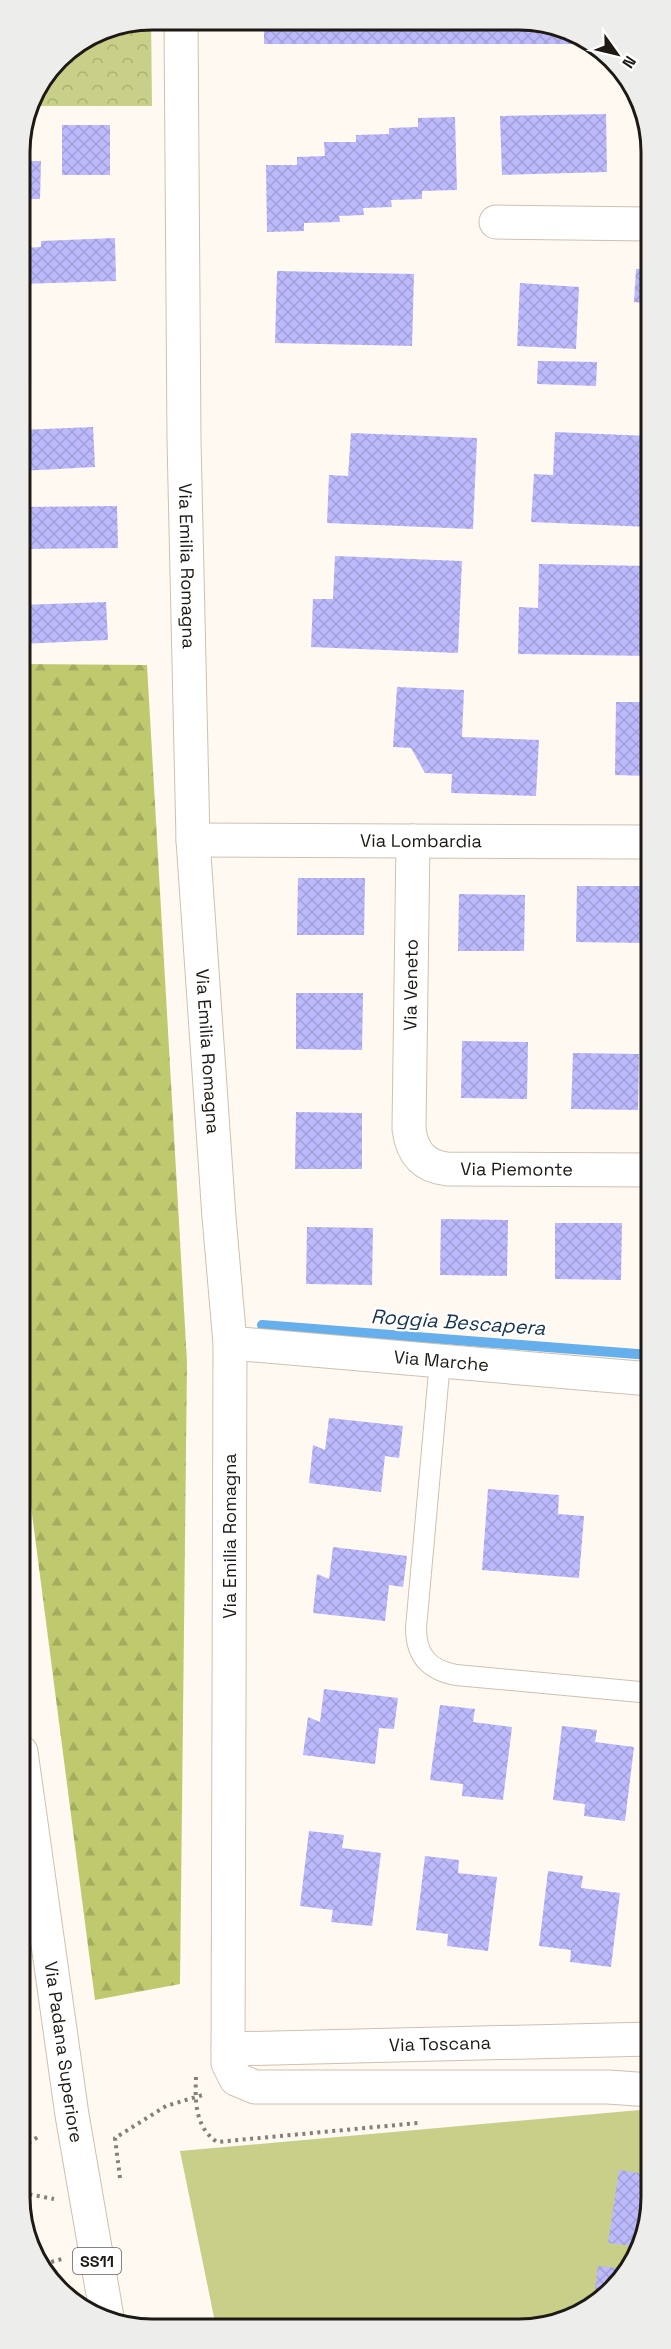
<svg xmlns="http://www.w3.org/2000/svg" width="671" height="2349" font-family="'Space Grotesk',sans-serif">
	<defs>
		<pattern id="forest-firs" width="22" height="20" patternUnits="userSpaceOnUse" patternTransform="scale(1.5)"><rect width="22" height="20" fill="#bfc96e"/><path d="M5 1l3.5 6h-7zM16 11l3.5 6h-7z" fill="#a4ac5e"/></pattern>
		<pattern id="park-crowns" width="20" height="18" patternUnits="userSpaceOnUse" patternTransform="scale(1.5)"><rect width="20" height="18" fill="#c7cf89"/><path d="M2 6a3 3 0 1 1 6 0M12 15a3 3 0 1 1 6 0" fill="none" stroke="#aab175"/></pattern>
		<pattern id="building-cross-hatch" width="8" height="8" patternUnits="userSpaceOnUse" patternTransform="scale(1.5)"><rect width="8" height="8" fill="#bcbafd"/><path d="M0 0l8 8M0 8l8-8" fill="none" stroke="#a19fd8"/></pattern>
	</defs>
	<rect width="100%" height="100%" fill="#fff9f2"/>
	<path fill="#c7cf89" d="M651,2109V2205L619,2284L544,2327H216L180,2151Z"/>
	<path fill="url(#forest-firs)" d="M20,664L147,665L187,1362L180,1984L95,2000L21,1429Z"/>
	<path fill="url(#park-crowns)" d="M151,20L152,106H29L59,58L102,29Z"/>
	<g fill="none" stroke-linecap="round" stroke-linejoin="round">
		<path stroke="#64afec" stroke-width="10" d="M262,1325L650,1355"/>
	</g>
	<g fill="url(#building-cross-hatch)">
		<path d="M264,20L545,22L573,37V44H264Z"/>
		<path d="M606,114L607,172L502,175L500,116Z"/>
		<path d="M455,117L457,190L422,191V199L391,200L392,207L363,208L364,215L339,216L340,222L304,223V231L267,232L266,165H297V157L325,156L324,142H356V135L389,134V128L418,127V118Z"/>
		<rect x="62" y="125" width="48" height="50"/>
		<path d="M20,161H41L40,199H20Z"/>
		<path d="M115,238L116,281L20,284V248L41,247V241Z"/>
		<path d="M636,269H649V349L641,348L644,303L634,302Z"/>
		<path d="M277,271L414,274L412,346L275,343Z"/>
		<path d="M520,283L579,287L576,349L517,346Z"/>
		<path d="M538,361L597,362L596,386L537,384Z"/>
		<path d="M93,427L95,467L20,471V430Z"/>
		<path d="M555,432L649,436V527L531,522L534,474L553,475Z"/>
		<path d="M351,433L477,438L473,529L327,523L329,475L348,476Z"/>
		<path d="M117,506L118,548L20,549V507Z"/>
		<path d="M335,556L462,561L458,653L311,647L313,599H333Z"/>
		<path d="M539,564L649,566L650,656L518,654L519,607L538,608Z"/>
		<path d="M106,602L108,640L20,644V605Z"/>
		<path d="M397,687L464,690L462,737L539,740L536,796L451,793L452,774L425,773L411,748L393,747Z"/>
		<path d="M616,702H650V776L615,775Z"/>
		<path d="M298,878H365L364,935H297Z"/>
		<path d="M577,886H643L642,943L576,942Z"/>
		<path d="M459,894L525,895L524,951H458Z"/>
		<path d="M296,993H363L362,1050L296,1049Z"/>
		<path d="M462,1041L528,1042L527,1099L461,1098Z"/>
		<path d="M573,1053L639,1054L638,1110L571,1109Z"/>
		<path d="M296,1112L362,1113V1169H295Z"/>
		<path d="M441,1219L508,1220L507,1276L440,1275Z"/>
		<path d="M555,1223H622L621,1280L555,1279Z"/>
		<path d="M307,1227L373,1228L372,1285L306,1284Z"/>
		<path d="M329,1418L403,1426L399,1458L385,1456L381,1492L309,1483L313,1445L325,1450Z"/>
		<path d="M488,1489L559,1495L558,1514L584,1516L579,1578L482,1570Z"/>
		<path d="M333,1547L407,1556L403,1587L389,1585L385,1621L313,1613L317,1574L329,1579Z"/>
		<path d="M649,1599H651V1642L644,1641Z"/>
		<path d="M324,1689L398,1698L394,1729L379,1728L375,1764L303,1755L308,1717L320,1722Z"/>
		<path d="M440,1705L475,1709L473,1722L512,1727L503,1800L462,1796L463,1784L430,1780Z"/>
		<path d="M562,1726L597,1730L595,1742L634,1747L625,1821L584,1816L585,1804L553,1800Z"/>
		<path d="M309,1831L344,1835L342,1848L381,1853L372,1926L331,1922L333,1910L300,1906Z"/>
		<path d="M425,1856L459,1860L458,1873L497,1877L488,1951L447,1946L448,1934L416,1930Z"/>
		<path d="M548,1871L583,1876L581,1888L620,1893L611,1967L570,1962L571,1950L539,1946Z"/>
		<path d="M619,2170L651,2175V2205L634,2246L608,2243Z"/>
		<path d="M598,2266L625,2269L619,2284L594,2298Z"/>
	</g>
	<g fill="none" stroke-linecap="round" stroke-linejoin="round">
		<g stroke="#cfc0b0" stroke-width="22">
			<path id="service" d="M440,1361L416,1628C416,1656 429,1670 456,1675L651,1693"/>
		</g>
		<g stroke="#cfc0b0" stroke-width="35">
			<g id="minor">
				<path id="s1" d="M181,20L184,440L193,840L219,1217L230,1343L228,2063L236,2079L255,2087H608L651,2090"/>
				<path d="M496,222L649,224"/>
				<path id="s2" d="M193,840L650,842"/>
				<path id="s3" d="M413,841L409,1129C412,1152 423,1166 447,1169L650,1170"/>
				<path id="s4" d="M230,1343L650,1379"/>
				<path id="s5" d="M228,2049L651,2039"/>
			</g>
		</g>
		<g stroke="#cfc0b0" stroke-width="35">
			<g id="primary">
				<path id="s6" d="M21,1752L72,2115L107,2317"/>
			</g>
		</g>
		<g stroke="#847f78" stroke-width="4" stroke-dasharray="3 4.5" stroke-linecap="butt">
			<path d="M196,2077C195,2102 195,2127 217,2142L418,2123"/>
			<path d="M22,2147L41,2135"/>
			<path d="M120,2178L115,2138L166,2106L206,2094"/>
			<path d="M22,2193L54,2199"/>
			<path d="M44,2264L62,2259"/>
		</g>
		<use href="#service" stroke="#fff" stroke-width="20"/>
		<use href="#minor" stroke="#fff" stroke-width="33"/>
		<use href="#primary" stroke="#fff" stroke-width="33"/>
	</g>
	<g text-anchor="middle" stroke-width="4.5" stroke-linejoin="round" paint-order="stroke">
		<rect fill="#fff" stroke="#625e5a" stroke-width="1.5" x="73" y="2248" width="48" height="26" rx="4.5"/>
		<g font-size="16" font-weight="bold" fill="#1e1913">
			<text x="97" y="2267">SS11</text>
		</g>
		<g font-size="18" fill="#1e1913" stroke="#fff">
			<text dy="6" stroke="none"><textPath href="#s1" startOffset="546">Via Emilia Romagna</textPath></text>
			<text dy="6" stroke="none"><textPath href="#s2" startOffset="228">Via Lombardia</textPath></text>
			<text transform="translate(411 985) rotate(-89)" y="6">Via Veneto</text>
			<text dy="6" stroke="none"><textPath href="#s1" startOffset="1032">Via Emilia Romagna</textPath></text>
			<text dy="6" stroke="none"><textPath href="#s3" startOffset="418">Via Piemonte</textPath></text>
			<text dy="6" stroke="none"><textPath href="#s4" startOffset="212">Via Marche</textPath></text>
			<text transform="translate(230 1536) rotate(-90)" y="6">Via Emilia Romagna</text>
			<text dy="6" stroke="none"><textPath href="#s5" startOffset="212">Via Toscana</textPath></text>
			<text dy="6" stroke="none"><textPath href="#s6" startOffset="303">Via Padana Superiore</textPath></text>
		</g>
		<g font-size="20" font-style="italic" fill="#16354e" stroke="#fff">
			<text transform="translate(458 1322) rotate(4)" y="7">Roggia Bescapera</text>
		</g>
	</g>
	<path d="M0 0H671V2349H0ZM152 30H519A122 122 0 0 1 641 152V2197A122 122 0 0 1 519 2319H152A122 122 0 0 1 30 2197V152A122 122 0 0 1 152 30Z" fill="#ededec" fill-rule="evenodd"/>
	<path fill="none" stroke="#1e1913" stroke-width="3" d="M152 30H519A122 122 0 0 1 641 152V2197A122 122 0 0 1 519 2319H152A122 122 0 0 1 30 2197V152A122 122 0 0 1 152 30Z"/>
	<g transform="translate(617 54) rotate(124)" stroke="#ffffff" stroke-width="4.5" paint-order="stroke">
	<path d="M0-4.5L10 22L0 15L-10 22Z" fill="#1e1913"/>
	<text y="-9" font-size="16" font-weight="bold" text-anchor="middle" fill="#1e1913">N</text>
	</g>
</svg>
